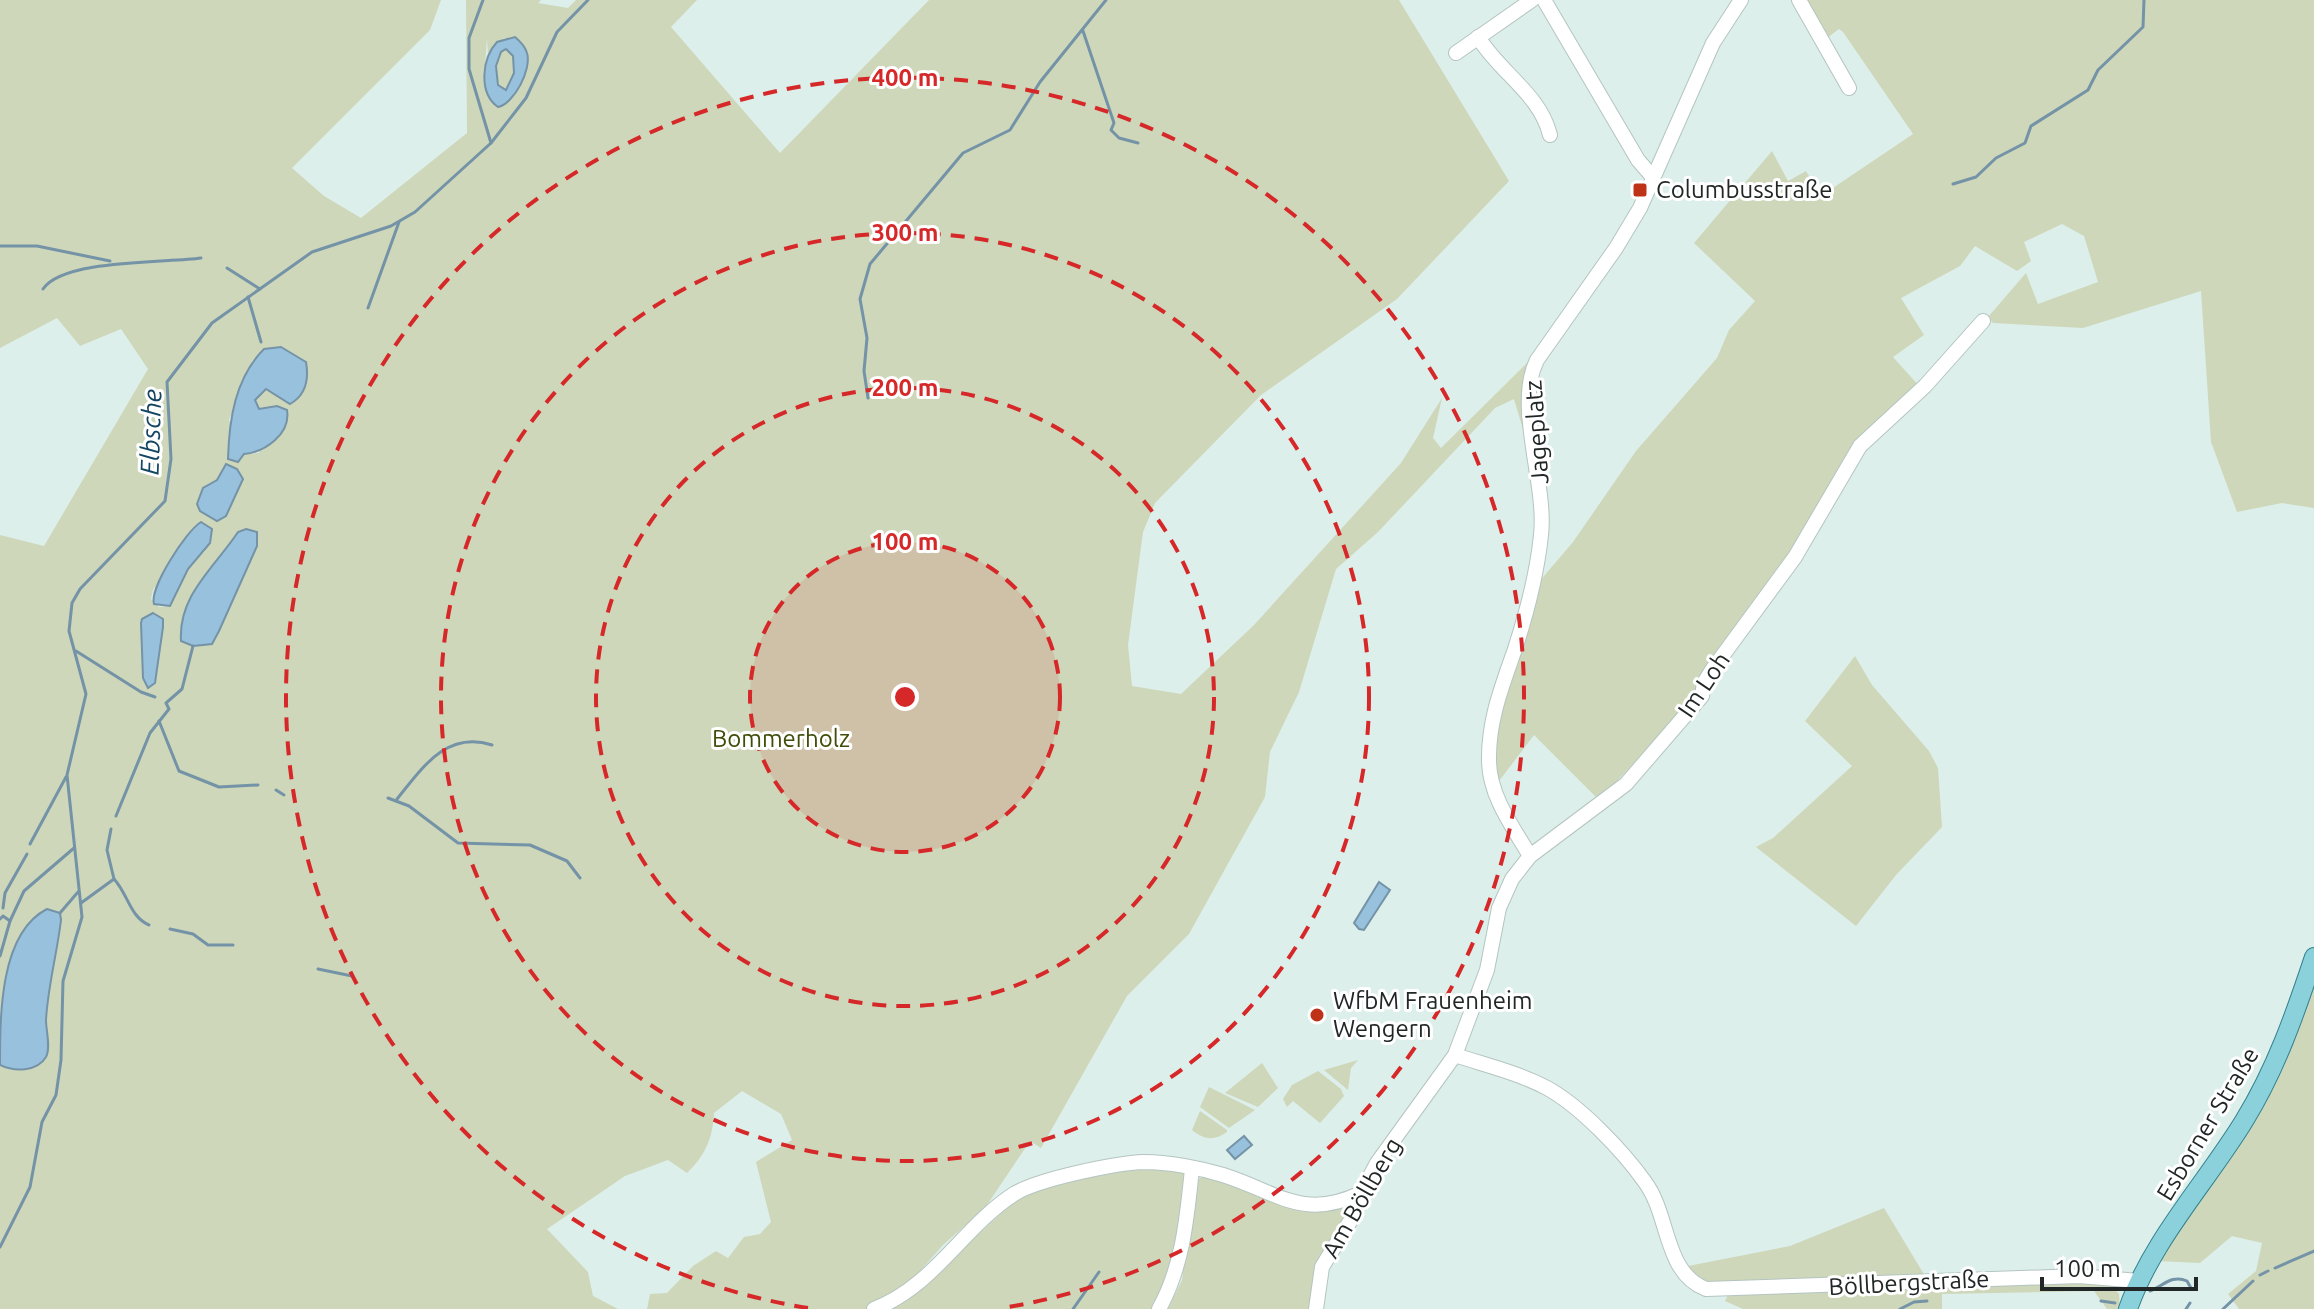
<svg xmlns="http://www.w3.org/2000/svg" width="2314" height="1309" font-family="Ubuntu,sans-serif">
	<rect width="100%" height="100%" fill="#ddefeb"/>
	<g fill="#ced7ba" fill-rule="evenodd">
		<path d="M0,0H441L430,30L292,168L324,196L361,218L467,133L466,0H541L538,3L568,8L576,0H697L671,27L780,153L929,0H1399L1509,181L1397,299L1261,395L1155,503L1143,532L1128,645L1132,686L1181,694L1254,625L1401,463L1442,398L1433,438L1441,448L1530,360L1525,436L1514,399L1495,408L1378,532L1336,569L1299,692L1270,752L1265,797L1189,934L1127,996L1041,1148L1030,1141L985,1208L943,1245L913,1279L895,1293L870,1303L872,1309H647L650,1294L667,1293L693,1266L716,1251L728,1258L744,1237L760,1234L771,1222L756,1162L792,1140L781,1114L742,1091L714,1113C713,1138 705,1156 687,1173L668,1160L625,1176L547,1229L588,1272L593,1296L618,1309H0V535L44,546L148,369L121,329L80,346L57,318L0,348ZM487,38L488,55L504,38L529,58L511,100L491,102L484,80ZM253,360L290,404L266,389L255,400L259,409L265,410L259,453L244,454L229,420ZM237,469L243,479L226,516L217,521L200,511L208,484ZM179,551H205L188,569L170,606L159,607L151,599L153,590ZM142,619L163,627L155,683L148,688L143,678Z"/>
		<path d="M1806,0H2314V508L2282,503L2237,512L2211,442L2201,291L2083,328L1993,323L1988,317L2026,273L2038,304L2098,282L2084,236L2062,224L2024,242L2031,261L2017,271L1975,246L1960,266L1901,298L1924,335L1893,357L1920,387L1886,416L1694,699L1599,800L1534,735L1496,785L1493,737L1538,583L1573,542L1636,451L1717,358L1729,330L1755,301L1694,243L1772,151L1788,181L1806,171L1821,196L1913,134L1843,32L1839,29L1827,38Z"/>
		<path d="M506,49L513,56L514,73L506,90L498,85L496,66L501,51Z"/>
		<path d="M1855,656L1872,685L1929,751L1938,768L1942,827L1896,875L1856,926L1756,847L1773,838L1852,766L1805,721Z"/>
		<path d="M2314,971V1309H2239L2228,1294L2256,1271L2262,1243L2232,1236L2200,1263L2157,1261L2202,1198L2234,1142Z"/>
		<path d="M1358,1060L1351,1068L1348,1090L1324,1070Z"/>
		<path d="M1262,1063L1278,1088L1258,1107L1225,1093Z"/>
		<path d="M1318,1071L1341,1089L1344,1096L1320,1123L1293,1101L1287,1107L1283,1099L1292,1085Z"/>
		<path d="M1209,1087L1255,1110L1229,1128L1200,1107Z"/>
		<path d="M1200,1111L1227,1130V1132C1214,1141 1204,1140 1192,1130Z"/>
		<path d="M1146,1165L1189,1171L1181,1226L1157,1309H887L953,1258L1012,1203L1049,1183Z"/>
		<path d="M1207,1175L1304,1212L1348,1206V1214L1313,1309H1168L1182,1280L1194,1181Z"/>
		<path d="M1884,1208L1925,1276L1714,1287L1683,1267L1790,1246Z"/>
		<path d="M2092,1282L2110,1283L2119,1294L2120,1309H2107L2094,1291L1942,1294V1309H1743L1725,1301L1728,1295Z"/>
	</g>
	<g fill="#98c1de" stroke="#7493a7" stroke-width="2" fill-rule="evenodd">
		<path d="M515,37C521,42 525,46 527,53C532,69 514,104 498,107C478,93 482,58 497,42ZM506,49L513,56L514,73L506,90L498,85L496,66L501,52Z"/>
		<path d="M281,347L306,362C309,379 306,395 290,404L266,389L255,400L259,409L277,406L287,410C291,434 265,452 244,454L238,462L228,459C229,420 235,378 264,349Z"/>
		<path d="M226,464L237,469L243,479L226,516L217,521L200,511L197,504L203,488L217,480Z"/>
		<path d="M201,522L212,529L210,543L188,569L170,606L154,604C149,588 187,530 201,522Z"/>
		<path d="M246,529L257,532V546L219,631L212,644L193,646L181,641C178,595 215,567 238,532Z"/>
		<path d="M153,613L163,619V627L155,683L148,688L143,678L141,623L142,619Z"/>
		<path d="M1379,882L1390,890L1364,930L1359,929L1354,923Z"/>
		<path d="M47,909L60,913L61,920C57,954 48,985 46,1020C46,1031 51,1047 46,1057C37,1072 14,1072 0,1065C0,1014 0,933 47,909Z"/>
		<path d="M1244,1136L1252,1145L1235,1159L1227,1150Z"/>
	</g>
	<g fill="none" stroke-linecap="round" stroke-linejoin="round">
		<g stroke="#7493a7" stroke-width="3">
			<path d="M1083,31L1114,123L1111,130L1119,138L1138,143"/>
			<path d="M491,143L526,98L557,32L588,0"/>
			<path d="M1953,184L1976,177L1996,158L2025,143L2031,126L2088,90L2098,70L2143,27L2144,0"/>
			<path d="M0,246H37L110,261"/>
			<path d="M227,268L260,289"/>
			<path d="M43,289C63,259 166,263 201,258"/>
			<path d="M248,297L261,342"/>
			<path d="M368,308L399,222"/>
			<path d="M868,398L864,371L867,338L860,299L870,264L963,153L1010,130L1040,82L1106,0"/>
			<path d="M76,651L141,692L155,697"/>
			<path d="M159,721L179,771L219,787L258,785"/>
			<path d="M276,790L284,795"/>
			<path d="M388,798L409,806L458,843L530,845L567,861L580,878"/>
			<path d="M397,799C423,767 447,730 492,745"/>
			<path d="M116,816L150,733L169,709L166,703L182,689L193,646"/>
			<path d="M30,844L66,777"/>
			<path d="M114,879C128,894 130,917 149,925"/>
			<path d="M81,903L114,879L107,850L111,829"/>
			<path d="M3,908L5,893L27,854"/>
			<path d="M60,913L78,892"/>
			<path d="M0,919L3,916L10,921L24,891L74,848"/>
			<path d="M170,929L193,934L208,945H233"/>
			<path d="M0,956L10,921"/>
			<path d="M318,969L352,976"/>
			<path d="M0,1247L30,1187L42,1122L56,1095L61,1060L63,981L82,917L67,775L86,694L69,631L72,603L80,589L165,501L171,459L167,382L212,323L312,252L391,226L415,212L491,143L469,69V38L483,0"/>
			<path d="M2275,1268L2314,1251"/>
			<path d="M2260,1275L2268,1271"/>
			<path d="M2150,1291C2163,1286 2172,1274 2187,1281L2191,1288"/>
			<path d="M2101,1301L2115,1303"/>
			<path d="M1073,1309L1099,1272"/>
			<path d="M1900,1309L1914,1302L1927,1301"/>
			<path d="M2186,1309L2190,1303"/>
			<path d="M2223,1309L2253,1281"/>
		</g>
		<g stroke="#b4c5c1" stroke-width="16">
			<g id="minor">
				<path d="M1544,0L1638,160L1651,175"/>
				<path d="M1799,0L1849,88"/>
				<path d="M1478,37C1500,73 1540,94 1550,135"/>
				<path d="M1456,53L1532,0"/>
				<path d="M1530,856C1513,827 1490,797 1489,762C1488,721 1502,686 1515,649C1527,612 1537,574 1541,535C1547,484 1514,405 1537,360L1616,248L1640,208L1713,43L1741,0"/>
				<path d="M1455,1055C1485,1065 1519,1073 1547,1088C1580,1106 1623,1151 1645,1182C1670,1216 1664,1273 1706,1289L2079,1276L2139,1281"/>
				<path d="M874,1309C933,1287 963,1227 1014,1194C1038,1179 1116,1163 1144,1162C1168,1162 1200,1168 1223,1175C1277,1192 1303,1221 1361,1193"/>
				<path d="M1159,1309C1183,1266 1187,1217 1192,1169"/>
				<path d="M1316,1309L1322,1267L1354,1215L1361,1193L1377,1163L1455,1055L1487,970L1499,908L1512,879L1530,856L1626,784L1702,696L1704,683L1712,670L1795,557L1860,446L1925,386L1983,321"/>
			</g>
		</g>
		<g stroke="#33818d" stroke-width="20">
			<path id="major" d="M2128,1309C2152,1240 2206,1183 2244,1121C2276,1069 2295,1014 2314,957"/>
		</g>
		<use href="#minor" stroke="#fff" stroke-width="14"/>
		<use href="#major" stroke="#8ad1dc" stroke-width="18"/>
	</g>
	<circle cx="905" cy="697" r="155" fill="#d62828" fill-opacity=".12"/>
	<g fill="none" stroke="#d62828" stroke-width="4" stroke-dasharray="14 10">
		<circle cx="905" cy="697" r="155"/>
		<circle cx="905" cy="697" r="309"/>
		<circle cx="905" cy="697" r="464"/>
		<path d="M808 1308A619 619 0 1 1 1002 1308"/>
	</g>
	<g fill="#be3318" stroke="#fff" stroke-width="3">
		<rect x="1632" y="182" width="16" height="16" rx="4"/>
		<circle cx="1317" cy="1015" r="8"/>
	</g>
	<g text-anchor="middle" stroke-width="6" stroke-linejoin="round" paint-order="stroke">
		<g font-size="24" fill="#212726" stroke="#fff" text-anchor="start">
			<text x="1656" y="198">Columbusstraße</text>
			<text x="1333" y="1009">WfbM Frauenheim<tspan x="1333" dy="28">Wengern</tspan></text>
		</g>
		<g font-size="24" fill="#212726" stroke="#fff">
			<text transform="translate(1537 432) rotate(-94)" y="8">Jageplatz</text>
			<text transform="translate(1704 685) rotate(-56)" y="8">Im Loh</text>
			<text transform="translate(2208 1124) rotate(-59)" y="8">Esborner Straße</text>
			<text transform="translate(1362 1198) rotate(-60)" y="8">Am Böllberg</text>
			<text transform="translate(1909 1283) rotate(-3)" y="8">Böllbergstraße</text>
		</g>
		<g font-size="24" fill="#404e09" stroke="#fff">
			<text x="781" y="747">Bommerholz</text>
		</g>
		<g font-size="26" font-style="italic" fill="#144664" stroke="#fff">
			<text transform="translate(151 432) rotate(-88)" y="9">Elbsche</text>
		</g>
	</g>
	<circle cx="905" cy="697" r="12" fill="#d62828" stroke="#fff" stroke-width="4"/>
	<g font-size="24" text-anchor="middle" font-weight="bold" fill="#d62828" stroke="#fff" stroke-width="6" stroke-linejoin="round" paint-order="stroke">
		<text x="905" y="86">400 m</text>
		<text x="905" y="241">300 m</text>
		<text x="905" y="396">200 m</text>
		<text x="905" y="550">100 m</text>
	</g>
	<path d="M2042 1277v12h154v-12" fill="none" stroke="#212726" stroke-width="4"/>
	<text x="2054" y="1277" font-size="24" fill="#212726" stroke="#ffffff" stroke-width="6" paint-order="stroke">100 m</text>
</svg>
